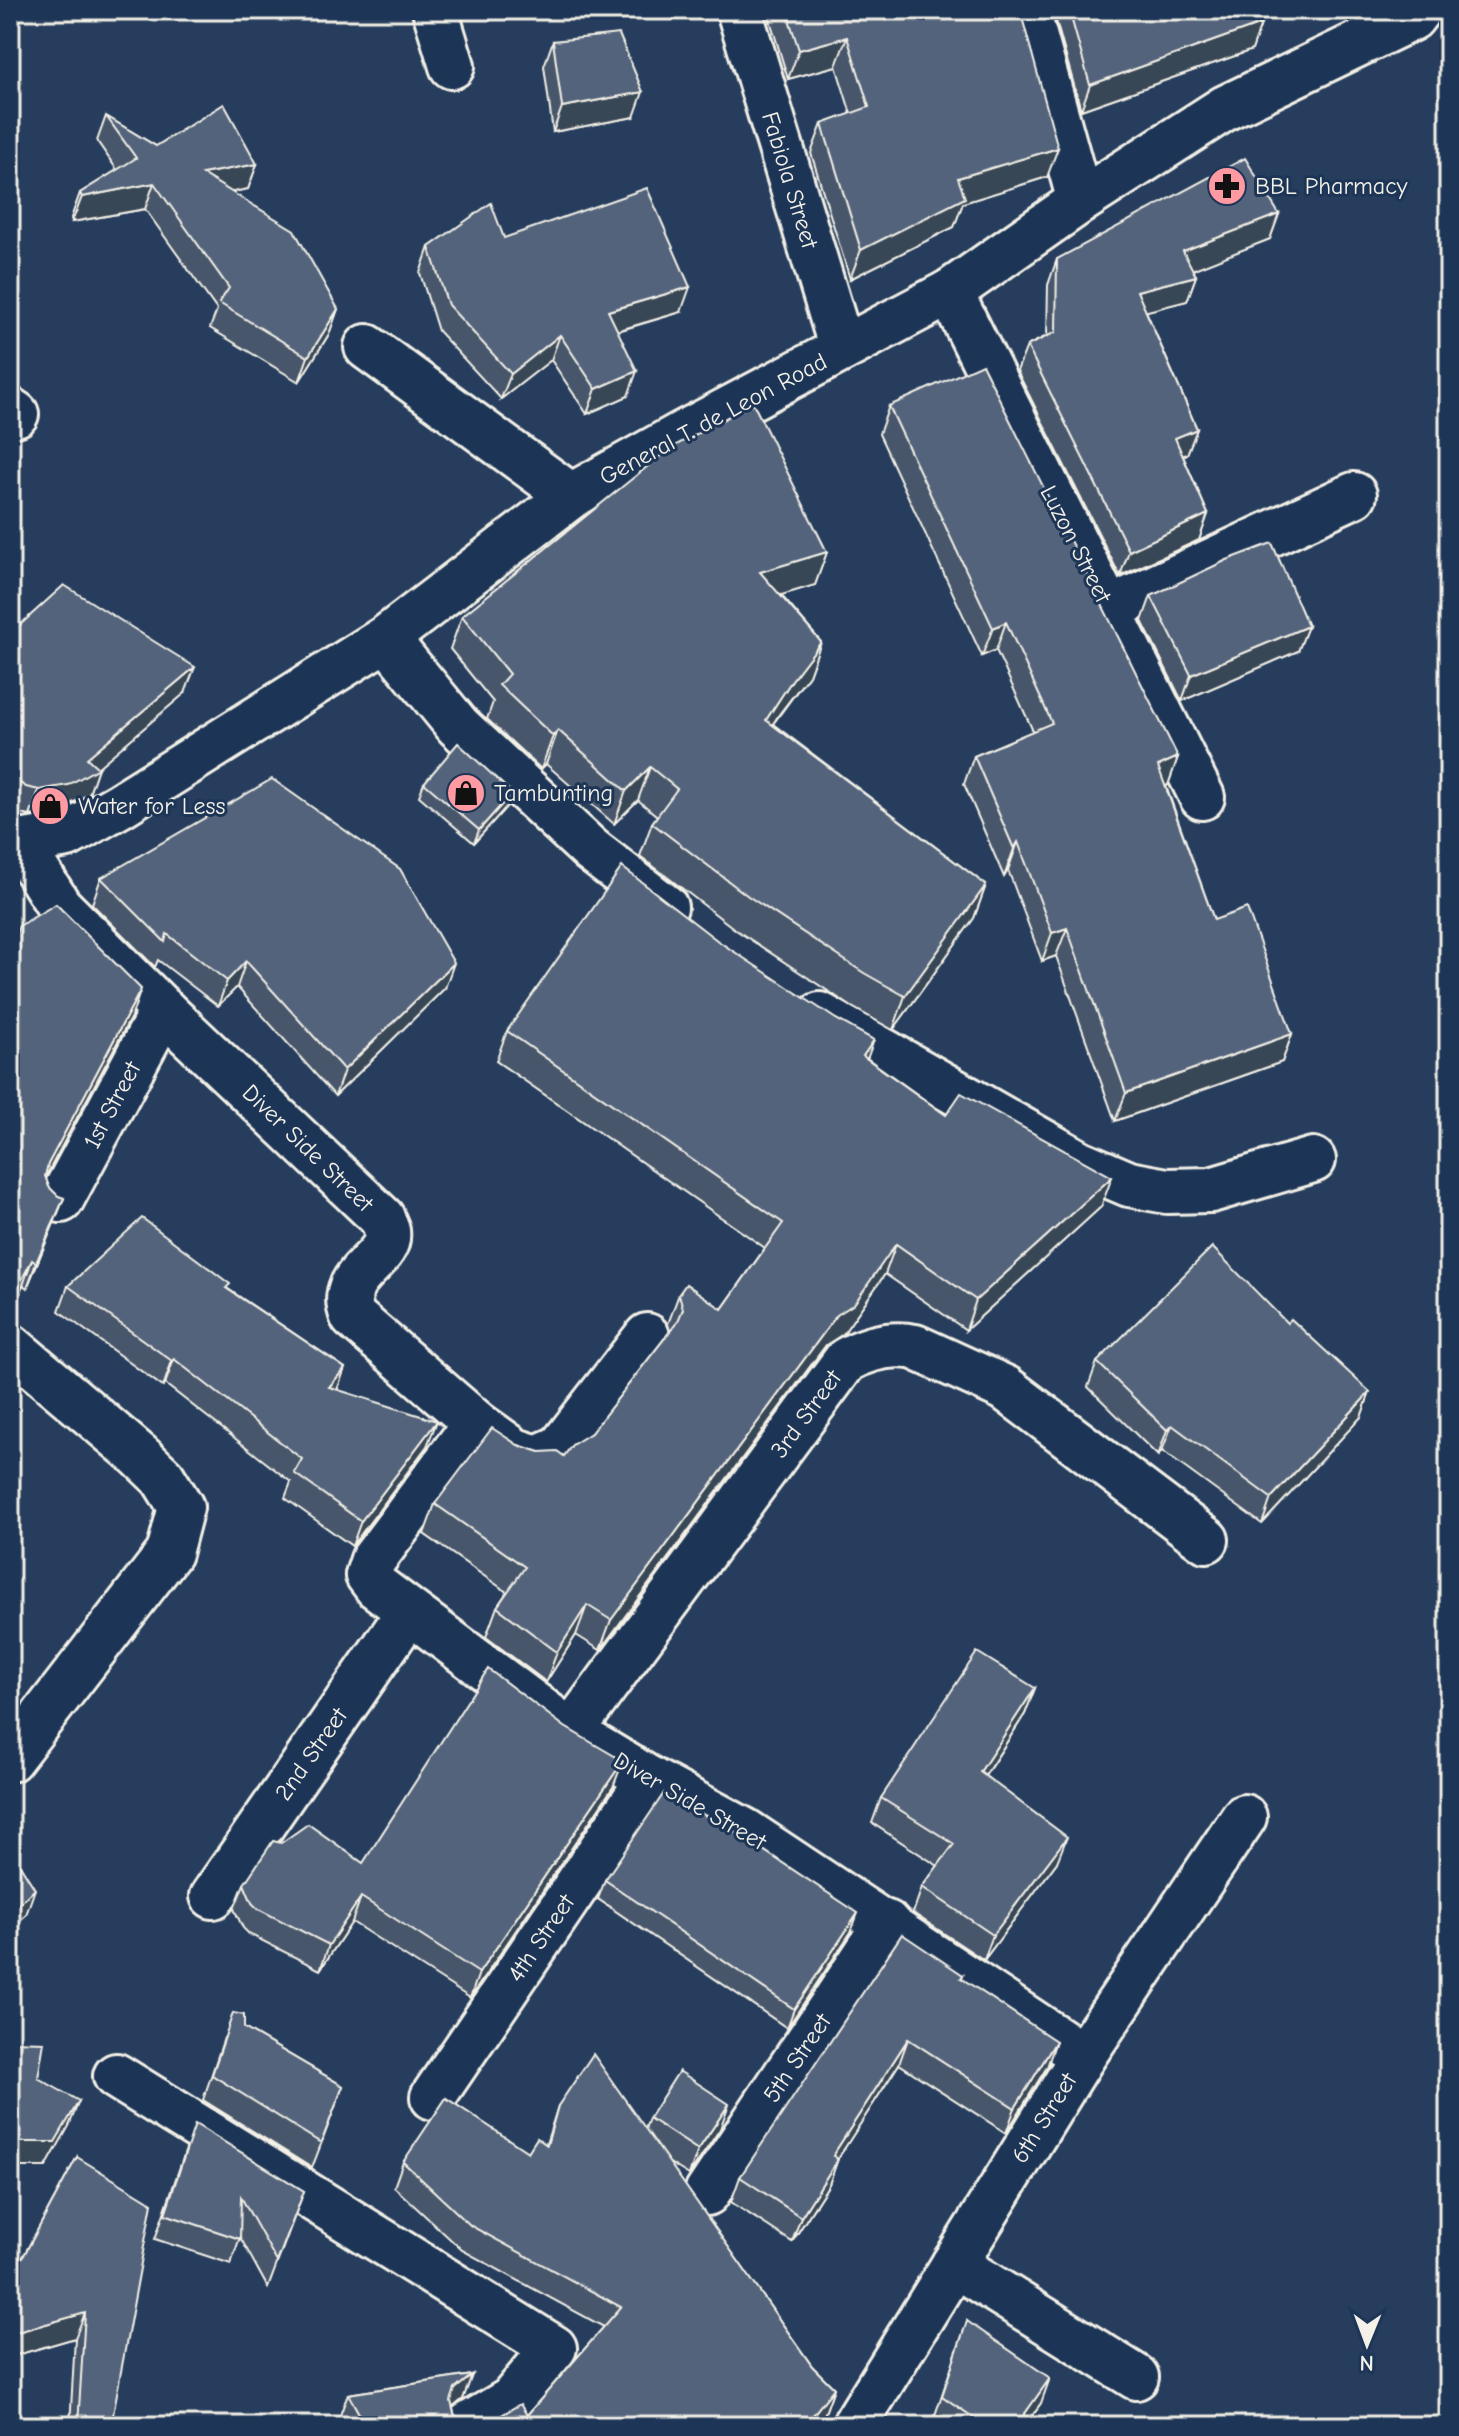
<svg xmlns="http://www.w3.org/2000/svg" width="1459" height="2436" font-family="'Comic Neue',sans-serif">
	<rect width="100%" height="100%" fill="#263d5d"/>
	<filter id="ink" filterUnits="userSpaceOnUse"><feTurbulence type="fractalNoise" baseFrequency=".0125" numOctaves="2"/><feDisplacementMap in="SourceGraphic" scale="16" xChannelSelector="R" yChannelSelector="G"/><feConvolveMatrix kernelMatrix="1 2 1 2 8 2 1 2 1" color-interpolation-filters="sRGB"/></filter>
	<g filter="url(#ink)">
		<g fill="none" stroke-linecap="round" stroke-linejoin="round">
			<g stroke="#f4f1e8" stroke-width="50">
				<g id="minor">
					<path d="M435,10L452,66"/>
					<path d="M739,10L842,349"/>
					<path d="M1027,10L1080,201"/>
					<path d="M950,292L1202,797"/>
					<path d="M367,347L571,496"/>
					<path d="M10,410L16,414"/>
					<path d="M1109,609L1354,495"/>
					<path d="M386,638L458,726L591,850L665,907"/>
					<path d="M20,843L59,906L163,1010L382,1218C383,1222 386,1226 387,1231C392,1263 334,1272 353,1317L476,1423L515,1451L537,1458L560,1448L647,1336"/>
					<path d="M820,1015L1080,1163L1129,1184L1167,1191L1211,1190L1313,1160"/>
					<path d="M61,1200L163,1010"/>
					<path d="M10,1346L139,1455L163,1478L181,1507L169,1553L10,1759"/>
					<path d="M476,1423L373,1560L368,1575L377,1587L571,1732L649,1779L745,1831L1083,2056"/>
					<path d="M571,1732L846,1360C868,1348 891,1342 915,1347L1005,1388L1206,1540"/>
					<path d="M213,1896L409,1612"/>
					<path d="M116,2076L554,2348L511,2400L467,2426"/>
					<path d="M433,2097L649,1779"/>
					<path d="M707,2193L887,1923"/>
					<path d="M954,2264L1136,2377"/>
					<path d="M854,2426L1083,2056L1244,1817"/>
				</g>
			</g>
			<g stroke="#f4f1e8" stroke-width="50">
				<path id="major" d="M10,842L20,843L67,835L120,805L386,638L571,496L684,433L950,292L1080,201L1225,108L1412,18L1418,10"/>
			</g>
			<use href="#minor" stroke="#1d3557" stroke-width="44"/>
			<use href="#major" stroke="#1d3557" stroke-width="44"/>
		</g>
		<g fill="#47566a" stroke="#f4f1e8" stroke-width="2">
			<path d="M767,10H1020L1047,177L963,203L954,227L850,279L811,153L822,124L851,114L836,66L788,79Z"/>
			<path d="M1053,10H1243L1261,24L1252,50L1081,110Z"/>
			<path d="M553,41L634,117L553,132L544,66Z"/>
			<path d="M106,116L156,146L257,164L248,189L232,192L338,309L329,334L299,382L210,328L217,310L145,209L72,222L71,218L80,193L117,170L97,141Z"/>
			<path d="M1279,214L1270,239L1193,269L1196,276L1187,301L1146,311L1197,429L1187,454L1183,456L1208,514L1199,540L1120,576L1017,371L1027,346L1047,336L1048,285L1057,259Z"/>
			<path d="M504,238L681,312L618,331L628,396L587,414L551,360L501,399L438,331L420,273L429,247Z"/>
			<path d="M889,406L1178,757L1168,785L1166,786L1214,920L1292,1034L1282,1062L1115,1121L1056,956L1042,961L1008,870L1004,877L964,784L974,756L1033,731L996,650L982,656L879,434Z"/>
			<path d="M827,552L815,585L781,595L821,642L809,675L773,724L986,885L974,918L893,1030L852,1007L736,930L640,856L652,823L657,816L638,800L614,824L546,764L541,769L487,719L493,702L450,649L462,616Z"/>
			<path d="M1151,596L1308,626L1298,651L1182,701L1142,621Z"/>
			<path d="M10,634L185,693L98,767L89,794L58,811L30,816L16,813L10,809Z"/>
			<path d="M424,783L512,793L507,806L474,843L419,796Z"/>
			<path d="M101,878L445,988L335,1096L237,987L218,1006L158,960L155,967L92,904Z"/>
			<path d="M10,949L132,1015L45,1176L49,1187L58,1196L64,1198L54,1223L27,1288L23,1285L13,1304L10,1303Z"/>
			<path d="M507,1031L868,1059L946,1115L1101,1207L966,1330L885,1274L843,1334L826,1345L600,1650L576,1635L546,1682L486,1637L497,1607L507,1592L424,1534L435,1504L518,1445L540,1452L564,1456L591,1433L670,1331L668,1324L679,1294L722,1309L765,1248L496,1061Z"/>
			<path d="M68,1286L228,1289L345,1368L337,1389L427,1446L352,1546L285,1498L291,1482L165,1384L163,1387L59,1311Z"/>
			<path d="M1287,1323L1370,1392L1361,1417L1262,1524L1162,1451L1158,1456L1088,1387L1097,1362Z"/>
			<path d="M1035,1688L1025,1714L985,1776L1057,1862L984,1960L913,1913L922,1887L938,1866L872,1823L881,1798Z"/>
			<path d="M613,1787L470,1998L352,1922L320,1970L249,1934L243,1928L234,1909L244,1884L363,1863Z"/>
			<path d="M605,1880L851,1932L787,2028L598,1899Z"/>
			<path d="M963,1975L962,1978L1047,2067L1006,2133L899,2064L838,2158L829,2184L792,2242L731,2202L740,2177Z"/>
			<path d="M244,2028L343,2086L312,2168L203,2100L224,2038Z"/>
			<path d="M558,2106L645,2129L649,2118L720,2129L689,2175L668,2162L812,2366L834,2388L825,2413L527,2415L604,2327L462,2250L394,2187L403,2162L528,2152L546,2144Z"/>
			<path d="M186,2149L304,2191L268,2288L240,2237L231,2264L155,2239Z"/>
			<path d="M77,2157L111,2426H70L75,2338L10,2357V2262L23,2257Z"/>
			<path d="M967,2321L1041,2403L1024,2426H940L933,2421Z"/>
			<path d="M472,2375L463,2399L453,2408L454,2414L463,2423L474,2426H344L339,2418L348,2394Z"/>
		</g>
		<g fill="#394656" stroke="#f4f1e8" stroke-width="2">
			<path d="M1261,24L1252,50L1081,110L1090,85Z"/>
			<path d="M847,37L836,66L788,79L799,50Z"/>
			<path d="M643,92L634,117L553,132L562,107Z"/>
			<path d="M1058,148L1047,177L963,203L954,227L850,279L861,250L958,178Z"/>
			<path d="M257,164L248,189L193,200L202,174Z"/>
			<path d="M154,183L145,209L72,222L82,197Z"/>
			<path d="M1279,214L1270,239L1174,277L1183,251Z"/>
			<path d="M1196,276L1187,301L1128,316L1137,291Z"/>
			<path d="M690,287L681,312L599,336L608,311Z"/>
			<path d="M338,309L329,334L299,382L308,357Z"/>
			<path d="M560,335L551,360L501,399L511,374Z"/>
			<path d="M637,371L628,396L587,414L596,389Z"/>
			<path d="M1197,429L1187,454L1166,463L1175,438Z"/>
			<path d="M1208,514L1199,540L1120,576L1129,551Z"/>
			<path d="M827,552L815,585L748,605L760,572Z"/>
			<path d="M1006,622L996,650L982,656L993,628Z"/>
			<path d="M1308,626L1298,651L1182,701L1191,675Z"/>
			<path d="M821,642L809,675L780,713L754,753L766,720L792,680Z"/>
			<path d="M195,667L185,693L96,769L98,768L89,794L58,811L30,816L39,790L87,758Z"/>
			<path d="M558,730L546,764L541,769L553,736Z"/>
			<path d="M1178,757L1168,785L1148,794L1158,766Z"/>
			<path d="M650,767L638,800L614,824L626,791Z"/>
			<path d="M512,793L507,806L474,843L479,830Z"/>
			<path d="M1018,842L1008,870L1004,877L1014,849Z"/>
			<path d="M986,885L974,918L893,1030L905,996Z"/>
			<path d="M1067,928L1056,956L1042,961L1052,933Z"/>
			<path d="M246,961L237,987L218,1006L227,981Z"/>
			<path d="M454,963L445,988L335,1096L344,1070Z"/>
			<path d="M141,989L132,1015L39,1189L48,1164Z"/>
			<path d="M1292,1034L1282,1062L1115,1121L1126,1093Z"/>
			<path d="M874,1040L863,1070V1056Z"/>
			<path d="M1112,1177L1101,1207L966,1330L976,1300Z"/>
			<path d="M64,1198L54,1223L27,1288L36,1263Z"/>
			<path d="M896,1244L885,1274L843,1334L826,1345L600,1650L611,1620L837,1315Z"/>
			<path d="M32,1260L23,1285L13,1304L22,1279Z"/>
			<path d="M174,1359L165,1384L163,1387L172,1361Z"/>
			<path d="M345,1368L336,1393L329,1387Z"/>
			<path d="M1370,1392L1361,1417L1262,1524L1271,1498Z"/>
			<path d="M437,1421L427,1446L352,1546L361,1521Z"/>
			<path d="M1172,1425L1162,1451L1158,1456L1167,1430Z"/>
			<path d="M587,1605L576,1635L546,1682L557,1652Z"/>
			<path d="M1035,1688L1025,1714L971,1797L980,1772Z"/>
			<path d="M623,1761L613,1787L470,1998L479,1973Z"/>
			<path d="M1067,1837L1057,1862L984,1960L993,1935Z"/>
			<path d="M35,1889L26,1915L10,1929V1912Z"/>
			<path d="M361,1897L352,1922L320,1970L329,1945Z"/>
			<path d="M858,1913L851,1932L787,2028L794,2009Z"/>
			<path d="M908,2039L899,2064L824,2180L833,2155Z"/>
			<path d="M1056,2041L1047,2067L1006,2133L1015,2108Z"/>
			<path d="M79,2101L69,2126L46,2167H10V2142Z"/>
			<path d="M729,2104L720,2129L689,2175L698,2150Z"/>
			<path d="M838,2159L829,2184L792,2242L801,2217Z"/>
			<path d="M85,2313L75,2338L10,2357V2353L17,2332Z"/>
			<path d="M472,2375L463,2399L446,2413L455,2389Z"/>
			<path d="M1050,2378L1041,2403L1024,2426H1016Z"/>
			<path d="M834,2388L825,2413L815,2426L813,2415Z"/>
		</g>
		<g fill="#52647b" stroke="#f4f1e8" stroke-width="2">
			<path d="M786,10H1020L1058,148L958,178L965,198L861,250L822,124L869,107L847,37L799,50Z"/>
			<path d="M1069,10H1243L1261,24L1090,85Z"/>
			<path d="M619,34L643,92L562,107L553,41Z"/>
			<path d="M224,104L257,164L202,174L294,230L338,309L308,357L219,303L229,288L154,183L82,197L80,193L136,158L106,116L156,146Z"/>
			<path d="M1245,158L1279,214L1183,251L1196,276L1137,291L1197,429L1175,438L1208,514L1129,551L1027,346L1056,332L1057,259Z"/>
			<path d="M647,188L690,287L608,311L637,371L596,389L560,335L511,374L448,305L429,247L491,203L504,238Z"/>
			<path d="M982,364L1178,757L1158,766L1214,920L1247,908L1292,1034L1126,1093L1067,928L1052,933L1018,842L1014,849L974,756L1052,723L1006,622L993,628L889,406Z"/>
			<path d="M753,403L827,552L760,572L821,642L792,680L766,720L986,885L905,996L864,973L748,896L652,823L677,789L650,767L626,791L558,730L553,736L499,685L509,674L462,616L669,449Z"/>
			<path d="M1272,543L1308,626L1191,675L1151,596L1227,560Z"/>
			<path d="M64,585L195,667L87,758L98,768L68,785L39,790L26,787L10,776V634Z"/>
			<path d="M458,743L512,793L479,830L424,783Z"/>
			<path d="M272,779L400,869L454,963L344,1070L246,961L227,981L167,934L165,942L101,878Z"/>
			<path d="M622,867L718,941L836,1019L874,1040L863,1056L946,1115L961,1093L1112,1177L976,1300L896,1244L854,1304L837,1315L611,1620L587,1605L557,1652L497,1607L525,1567L435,1504L492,1428L518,1445L540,1452L557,1451L564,1456L572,1445L591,1433L678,1321L683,1309L679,1294L686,1284L722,1309L783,1223L507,1031Z"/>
			<path d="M56,904L141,989L48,1164L45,1176L49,1187L58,1196L64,1198L36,1263L32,1260L22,1279L10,1273V949L19,926Z"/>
			<path d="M142,1218L230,1284L226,1288L345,1368L329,1387L437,1421L361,1521L294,1473L302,1459L174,1359L172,1361L68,1286Z"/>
			<path d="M1212,1247L1287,1323L1291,1319L1370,1392L1271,1498L1172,1425L1167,1430L1097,1362Z"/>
			<path d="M977,1652L1035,1688L980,1772L1067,1837L993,1935L922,1887L954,1844L881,1798Z"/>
			<path d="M488,1669L565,1727L623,1761L479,1973L361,1897L329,1945L258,1909L252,1903L244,1884L273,1841L281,1843L308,1824L363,1863Z"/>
			<path d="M664,1793L739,1834L858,1913L794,2009L605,1880Z"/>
			<path d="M10,1854L15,1857L35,1889L10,1912Z"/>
			<path d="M902,1934L963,1975L961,1978L1056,2041L1015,2108L908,2039L833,2155L838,2159L801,2217L740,2177Z"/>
			<path d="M233,2013L244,2015V2028L343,2086L321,2143L212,2075Z"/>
			<path d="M10,2041L44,2042L38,2078L79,2101L55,2142H10Z"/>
			<path d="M593,2054L812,2366L834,2388L813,2415L821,2426H477L488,2423L520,2404L527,2415L621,2307L471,2226L403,2162L446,2098L528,2152L537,2138L547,2145L558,2106Z"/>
			<path d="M679,2071L729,2104L698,2150L649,2118Z"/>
			<path d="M195,2124L304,2191L277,2262L241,2197L240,2239L165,2214Z"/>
			<path d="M77,2157L152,2203L111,2426L78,2425L85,2313L17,2332L10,2281V2262L23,2257Z"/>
			<path d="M967,2321L1050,2378L1016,2426H986L942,2396Z"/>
			<path d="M472,2375L455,2389L451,2401L454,2414L463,2423L474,2426H366L348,2394Z"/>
		</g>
	</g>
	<defs>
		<g id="pharmacy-disc" transform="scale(2)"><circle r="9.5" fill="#ff9aa2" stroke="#1d3557"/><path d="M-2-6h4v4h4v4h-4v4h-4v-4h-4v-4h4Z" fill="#111"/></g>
		<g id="shop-disc" transform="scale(2)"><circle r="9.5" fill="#ff9aa2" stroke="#1d3557"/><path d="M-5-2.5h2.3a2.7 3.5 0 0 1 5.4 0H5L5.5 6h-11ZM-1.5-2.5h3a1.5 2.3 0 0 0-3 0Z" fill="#111"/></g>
	</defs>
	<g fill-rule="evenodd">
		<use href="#pharmacy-disc" x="1227" y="186"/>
		<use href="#shop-disc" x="466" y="793"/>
		<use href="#shop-disc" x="50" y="806"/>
	</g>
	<g text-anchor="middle" stroke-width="6" stroke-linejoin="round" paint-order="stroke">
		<g font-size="24" fill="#f4f1e8" stroke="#1d3557">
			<text transform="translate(790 180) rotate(73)" y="8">Fabiola Street</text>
			<text transform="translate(713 419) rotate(-28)" y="8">General T. de Leon Road</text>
			<text transform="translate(1076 544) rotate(63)" y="8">Luzon Street</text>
			<text transform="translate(112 1105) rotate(-62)" y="8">1st Street</text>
			<text transform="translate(308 1148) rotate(44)" y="8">Diver Side Street</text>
			<text transform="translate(806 1414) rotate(-54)" y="8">3rd Street</text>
			<text transform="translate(311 1754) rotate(-55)" y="8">2nd Street</text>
			<text transform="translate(690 1801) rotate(30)" y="8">Diver Side Street</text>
			<text transform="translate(541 1938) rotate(-56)" y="8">4th Street</text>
			<text transform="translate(797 2058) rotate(-56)" y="8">5th Street</text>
			<text transform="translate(1044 2118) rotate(-58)" y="8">6th Street</text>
		</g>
		<g font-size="24" fill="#f4f1e8" stroke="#1d3557" text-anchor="start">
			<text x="1255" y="194">BBL Pharmacy</text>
			<text x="494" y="801">Tambunting</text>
			<text x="78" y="814">Water for Less</text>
		</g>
	</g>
	<rect width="1459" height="2436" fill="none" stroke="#1d3557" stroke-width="40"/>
	<rect x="20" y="20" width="1419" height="2396" fill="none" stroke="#f4f1e8" stroke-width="3" filter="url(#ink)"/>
	<g transform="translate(1367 2344) rotate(181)" stroke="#1d3557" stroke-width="6" paint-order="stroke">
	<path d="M0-6L14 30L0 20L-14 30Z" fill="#f4f1e8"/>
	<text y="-12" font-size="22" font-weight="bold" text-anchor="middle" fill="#f4f1e8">N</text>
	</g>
</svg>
